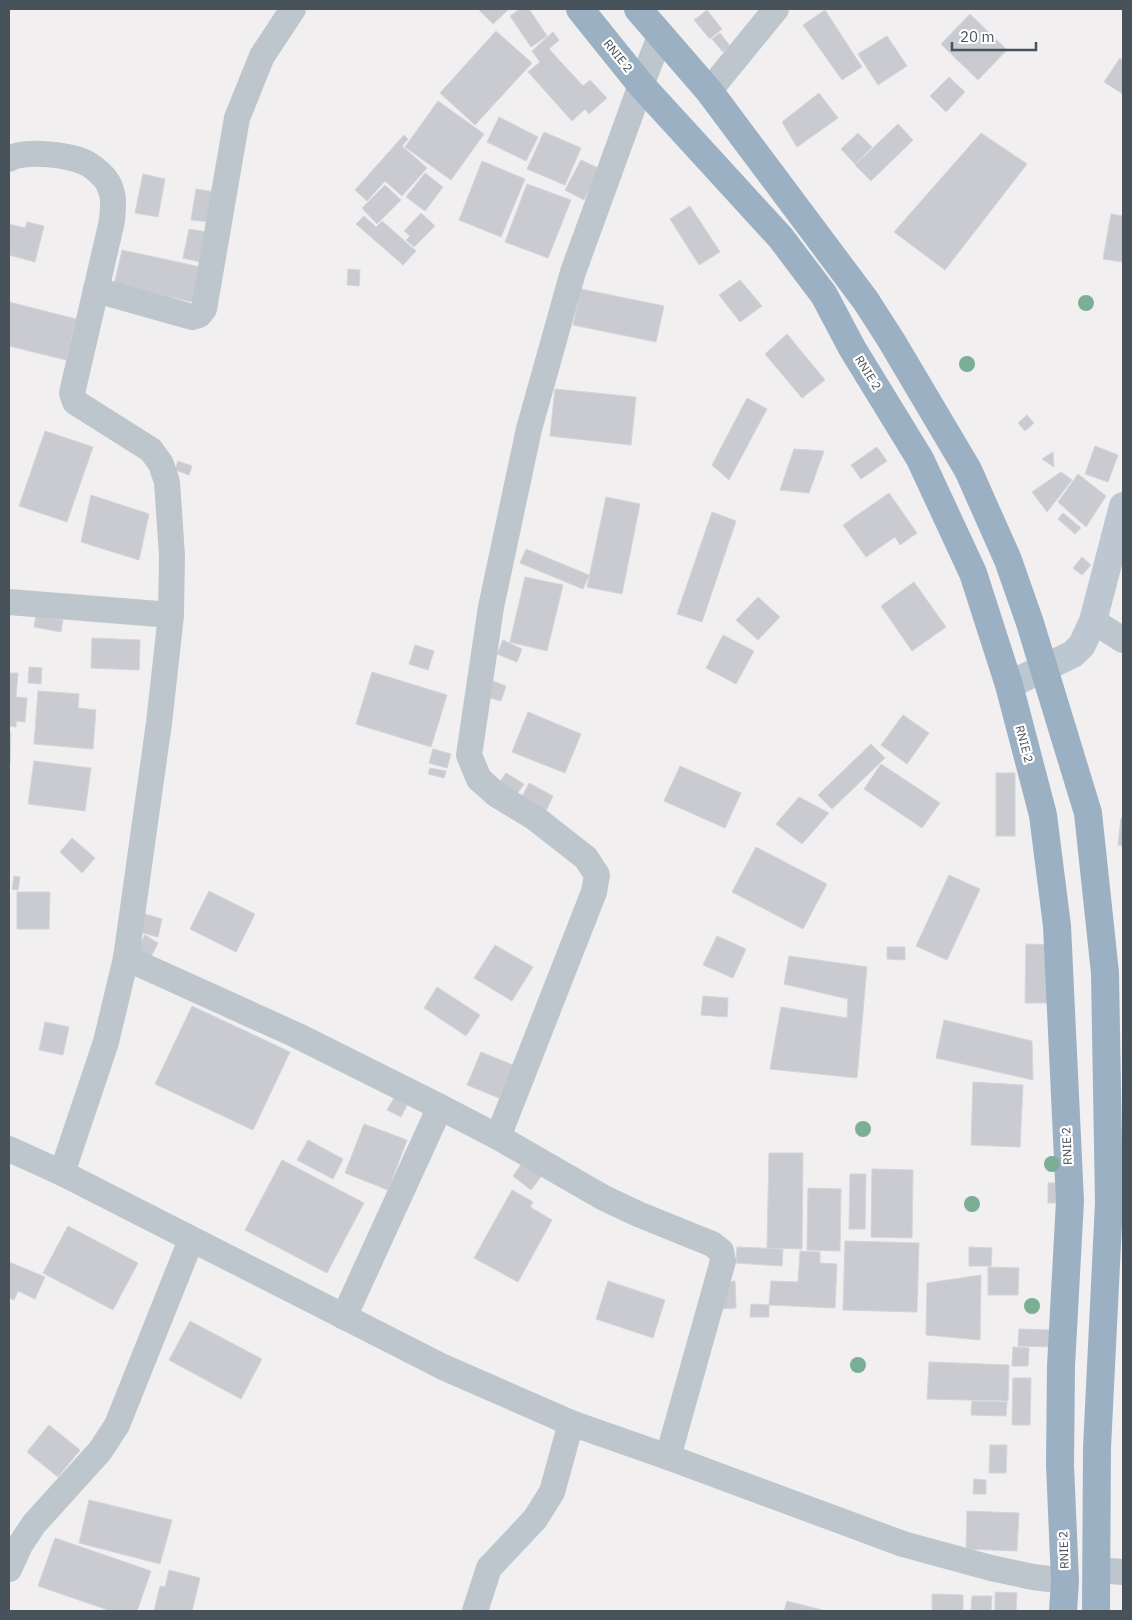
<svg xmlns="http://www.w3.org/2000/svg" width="1132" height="1620" font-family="'IBM Plex Sans',sans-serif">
	<rect width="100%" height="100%" fill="#f1efef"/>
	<g fill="#c9cbd1" stroke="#d3d5da">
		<path d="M478,9H509L493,24Z"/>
		<path d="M520,9H529L547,36L531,47L510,16Z"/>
		<path d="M707,10L722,29L710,39L694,20Z"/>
		<path d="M825,10L862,67L842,80L803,25Z"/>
		<path d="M970,14L1007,50L978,80L941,44Z"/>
		<path d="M496,31L532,63L475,125L440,93Z"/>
		<path d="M553,32L559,40L549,49L583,86L590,80L607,98L589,114L585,109L572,121L528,72L540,62L532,51Z"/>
		<path d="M720,33L730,46L723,52L712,39Z"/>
		<path d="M887,36L907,66L878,85L858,54Z"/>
		<path d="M1120,58L1123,61V94L1104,82Z"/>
		<path d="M949,77L965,92L946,112L930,96Z"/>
		<path d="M819,93L838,118L797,147L782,122Z"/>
		<path d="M438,101L484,134L451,180L405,147Z"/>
		<path d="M499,117L538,137L526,161L487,142Z"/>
		<path d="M898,124L913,140L871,181L855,165Z"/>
		<path d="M544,132L581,148L565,185L527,169Z"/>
		<path d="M858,133L872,147L855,164L841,149Z"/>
		<path d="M981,133L1027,164L945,270L894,232Z"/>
		<path d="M404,135L408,139L402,146L427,168L402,196L385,181L367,201L355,190Z"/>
		<path d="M581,160L600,169L584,200L565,190Z"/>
		<path d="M482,161L525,179L501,237L459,220Z"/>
		<path d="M425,173L443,187L425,211L406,197Z"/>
		<path d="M143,174L165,179L158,217L135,213Z"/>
		<path d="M527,184L571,200L548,258L505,242Z"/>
		<path d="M385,185L401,200L377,224L362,208Z"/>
		<path d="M196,189L215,192L211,222L191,220Z"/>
		<path d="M690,206L720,252L699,265L670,219Z"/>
		<path d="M421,213L435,226L414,247L406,240L410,236L404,231Z"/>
		<path d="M1111,214L1123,216V262L1103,259Z"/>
		<path d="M364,216L376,227L382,221L416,251L403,265L356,224Z"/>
		<path d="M27,222L44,226L35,262L9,255V224L25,228Z"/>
		<path d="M189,229L207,232L200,262L183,258Z"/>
		<path d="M122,250L205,268L197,303L114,285Z"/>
		<path d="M348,269L360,270L359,286L347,285Z"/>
		<path d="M740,280L762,306L740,322L719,295Z"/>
		<path d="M581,289L664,306L656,342L573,325Z"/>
		<path d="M9,302L76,319L66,360L9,346Z"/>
		<path d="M787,334L825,380L802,398L765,354Z"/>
		<path d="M555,389L636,397L631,445L550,436Z"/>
		<path d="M747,398L767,409L729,480L712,465Z"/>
		<path d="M1027,415L1034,423L1025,431L1018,423Z"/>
		<path d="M45,431L93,447L67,522L19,506Z"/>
		<path d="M1095,446L1118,455L1108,482L1085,474Z"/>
		<path d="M877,447L887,461L861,479L851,465Z"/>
		<path d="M794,449L824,451L809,493L780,490Z"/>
		<path d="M1053,452L1054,467L1042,459Z"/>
		<path d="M178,461L192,466L189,475L175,470Z"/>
		<path d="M1061,472L1072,480L1047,512L1032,492Z"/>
		<path d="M1078,474L1106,496L1086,527L1058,502Z"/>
		<path d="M889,493L917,533L900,545L895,537L866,557L843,525Z"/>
		<path d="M91,495L149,514L139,560L81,542Z"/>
		<path d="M606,497L640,504L622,594L587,587Z"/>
		<path d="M712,512L736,521L702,622L677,614Z"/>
		<path d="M1063,513L1081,528L1075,534L1058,519Z"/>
		<path d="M526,549L589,575L583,589L520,563Z"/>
		<path d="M1082,557L1091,565L1082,575L1073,568Z"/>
		<path d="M525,577L563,585L547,651L510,642Z"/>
		<path d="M914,582L946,627L912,651L881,606Z"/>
		<path d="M758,597L780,617L758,640L736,620Z"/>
		<path d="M36,616L63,620L61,632L34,627Z"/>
		<path d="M723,635L754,651L736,684L706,668Z"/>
		<path d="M92,638L140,640L139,670L91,668Z"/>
		<path d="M503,640L522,649L517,662L497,654Z"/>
		<path d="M415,645L434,651L428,670L409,664Z"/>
		<path d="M29,667L42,668L41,684L28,683Z"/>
		<path d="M372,672L447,695L431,747L356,724Z"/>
		<path d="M9,673H18L16,697L27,698L25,722L16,721V727L9,726Z"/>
		<path d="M493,681L506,686L501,701L487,697Z"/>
		<path d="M38,691L79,694L78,708L96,710L93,749L34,744Z"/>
		<path d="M528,712L581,734L565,773L512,752Z"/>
		<path d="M903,715L929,733L907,764L881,745Z"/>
		<path d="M9,733H11L10,764H9Z"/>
		<path d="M871,744L885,758L832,809L818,795Z"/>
		<path d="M433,749L451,754L447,768L429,763Z"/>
		<path d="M34,761L91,768L85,811L28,804Z"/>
		<path d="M881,764L940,803L922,828L864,789Z"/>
		<path d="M680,766L741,793L725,828L664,801Z"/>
		<path d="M430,768L446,771L444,778L428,774Z"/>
		<path d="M506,773L524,784L514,798L497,786Z"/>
		<rect x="996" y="773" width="19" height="63"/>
		<path d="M529,783L553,796L545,813L520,801Z"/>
		<path d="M799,797L829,813L802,844L776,824Z"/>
		<path d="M1121,818H1123V846L1118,845Z"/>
		<path d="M72,838L95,858L82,873L60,852Z"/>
		<path d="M756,847L827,884L803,929L732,892Z"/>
		<path d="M949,875L980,889L947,960L916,946Z"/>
		<path d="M14,876L20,877L18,890L12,889Z"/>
		<path d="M209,891L255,914L236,952L190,929Z"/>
		<path d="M17,892H50L49,929H17Z"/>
		<path d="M145,914L162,919L158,937L139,932Z"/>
		<path d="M145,935L158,943L151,957L137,949Z"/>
		<path d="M717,936L746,949L733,978L703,965Z"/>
		<path d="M1026,944L1055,945L1054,1003H1025Z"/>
		<path d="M495,945L533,967L512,1001L474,978Z"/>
		<path d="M887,947H905V960L887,959Z"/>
		<path d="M789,956L867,967L857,1078L770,1069L781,1007L847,1018L848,999L784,984Z"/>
		<path d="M437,987L480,1015L466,1036L424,1008Z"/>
		<path d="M703,996L728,998L727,1017L701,1015Z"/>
		<path d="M192,1006L290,1052L253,1130L155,1084Z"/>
		<path d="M944,1020L1032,1041L1033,1080L936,1058Z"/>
		<path d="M45,1022L69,1027L63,1055L39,1050Z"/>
		<path d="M481,1052L513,1065L499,1098L467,1085Z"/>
		<path d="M973,1082L1023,1085L1020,1147L971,1145Z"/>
		<path d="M394,1098L407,1105L401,1117L387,1110Z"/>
		<path d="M364,1124L407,1140L388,1190L345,1173Z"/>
		<path d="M308,1140L343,1159L333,1179L297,1160Z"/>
		<path d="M769,1153H803L802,1249L767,1248Z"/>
		<path d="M282,1160L364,1203L327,1273L245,1230Z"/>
		<path d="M524,1160L543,1174L531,1190L513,1176Z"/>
		<path d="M872,1169L913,1170L912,1238L871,1237Z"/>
		<path d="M850,1174H866L865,1229H849Z"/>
		<rect x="1048" y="1183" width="18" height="20"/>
		<path d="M808,1188L841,1189L840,1251L807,1250Z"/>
		<path d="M512,1190L533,1202L530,1207L552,1220L518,1282L474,1258Z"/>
		<path d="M68,1226L138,1263L113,1310L43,1273Z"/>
		<path d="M845,1241L919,1243L917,1312L843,1310Z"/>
		<path d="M737,1247L783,1249L782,1266L736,1263Z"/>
		<path d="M969,1247L992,1248L991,1266H969Z"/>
		<path d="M800,1251L820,1252V1263L837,1264L835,1308L769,1305L771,1281L798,1282Z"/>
		<path d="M9,1262L45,1277L35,1299L18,1291L14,1300L9,1298Z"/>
		<path d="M988,1267L1019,1268L1018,1295H988Z"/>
		<path d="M981,1275L980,1340L926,1335L927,1283Z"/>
		<path d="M608,1281L665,1300L653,1338L596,1319Z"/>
		<path d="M735,1281L736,1308L719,1309L721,1283Z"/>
		<path d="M751,1304L769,1305V1317H750Z"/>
		<path d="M190,1321L262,1359L241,1399L169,1360Z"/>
		<path d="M1019,1329L1051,1330V1347L1018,1346Z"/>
		<path d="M1013,1347L1029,1348L1028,1366H1012Z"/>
		<path d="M929,1362L1009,1365L1008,1401L927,1399Z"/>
		<path d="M1013,1378H1031L1030,1425H1012Z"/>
		<path d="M972,1401L1007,1402L1006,1416L971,1415Z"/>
		<path d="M49,1425L80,1450L58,1477L27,1452Z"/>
		<path d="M990,1445H1007L1006,1473H989Z"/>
		<path d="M974,1479L986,1480V1494H973Z"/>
		<path d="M89,1500L172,1520L160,1564L79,1543Z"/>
		<path d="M967,1511L1019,1513L1017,1551L966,1549Z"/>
		<path d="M55,1538L151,1571L137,1611H111L38,1586Z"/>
		<path d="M169,1570L200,1578L192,1611H154L160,1586L165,1587Z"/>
		<path d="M995,1592L1017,1593L1016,1611H995Z"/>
		<path d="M932,1594L963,1595V1611H932Z"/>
		<path d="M972,1596H992L991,1611H971Z"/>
		<path d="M787,1601L822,1610L821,1611H784Z"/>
	</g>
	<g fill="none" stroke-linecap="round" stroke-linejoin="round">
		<g stroke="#bdc6cd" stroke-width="26">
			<path d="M709,91L776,9"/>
			<path d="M9,159C24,149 74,155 88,164C95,168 105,177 108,183C115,196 113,207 112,221L72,393L75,402L151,450L161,464L167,482L172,556L171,615L159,723L126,958L106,1042L62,1173"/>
			<path d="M96,290L192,317L199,315L204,309L237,118L262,56L293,9"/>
			<path d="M9,602L171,615"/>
			<path d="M1093,621L1123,640"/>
			<path d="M126,958L296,1035L440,1107L498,1137L604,1198L638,1214L712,1244L721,1251L723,1261L668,1457"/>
			<path d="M498,1137L594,892L597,875L586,858L535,818L497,795L479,779L469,755L491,607L529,429L573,272L641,85L661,34"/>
			<path d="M9,1149L62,1173L443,1367L571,1423L668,1457L903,1544L991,1568L1033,1577L1065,1581"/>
			<path d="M344,1317L440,1107"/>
			<path d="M9,1569L20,1545L34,1524L100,1451L117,1425L191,1240"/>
			<path d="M1097,1570L1123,1572"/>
			<path d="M475,1611L489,1568L535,1519L552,1492L571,1423"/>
		</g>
		<path stroke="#bdc7d2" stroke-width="28" d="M1009,685L1073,654L1082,645L1093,621L1123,506"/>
		<g stroke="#9cb0c4" stroke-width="28">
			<path d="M580,9L641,85L781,238L824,295L852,348L920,459L973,573L1009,685L1043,815L1057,926L1070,1201L1061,1366L1060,1465L1065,1581L1063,1611"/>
			<path d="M638,9L709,91L866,301L891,340L968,470L1008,560L1030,623L1088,813L1105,973L1109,1203L1097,1448L1096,1611"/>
		</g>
	</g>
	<g fill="#7baf95">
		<circle cx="1086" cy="303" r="8"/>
		<circle cx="967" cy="364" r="8"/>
		<circle cx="863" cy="1129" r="8"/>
		<circle cx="1052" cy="1164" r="8"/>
		<circle cx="972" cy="1204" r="8"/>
		<circle cx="1032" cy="1306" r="8"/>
		<circle cx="858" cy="1365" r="8"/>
	</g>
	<g text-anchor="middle" stroke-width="4.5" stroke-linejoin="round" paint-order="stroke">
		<g font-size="12" fill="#47525b" stroke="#fff">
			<text transform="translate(618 56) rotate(51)" y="4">RNIE 2</text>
			<text transform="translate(868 373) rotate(58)" y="4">RNIE 2</text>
			<text transform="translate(1024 744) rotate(75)" y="4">RNIE 2</text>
			<text transform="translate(1067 1146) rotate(-93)" y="4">RNIE 2</text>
			<text transform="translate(1064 1550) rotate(-92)" y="4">RNIE 2</text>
		</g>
	</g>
	<rect width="1132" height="1620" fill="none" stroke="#47525b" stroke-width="20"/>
	<path d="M952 42v8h84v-8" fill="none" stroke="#47525b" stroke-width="2.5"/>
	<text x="960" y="42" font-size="15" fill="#47525b" stroke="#ffffff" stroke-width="4" paint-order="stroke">20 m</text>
</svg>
